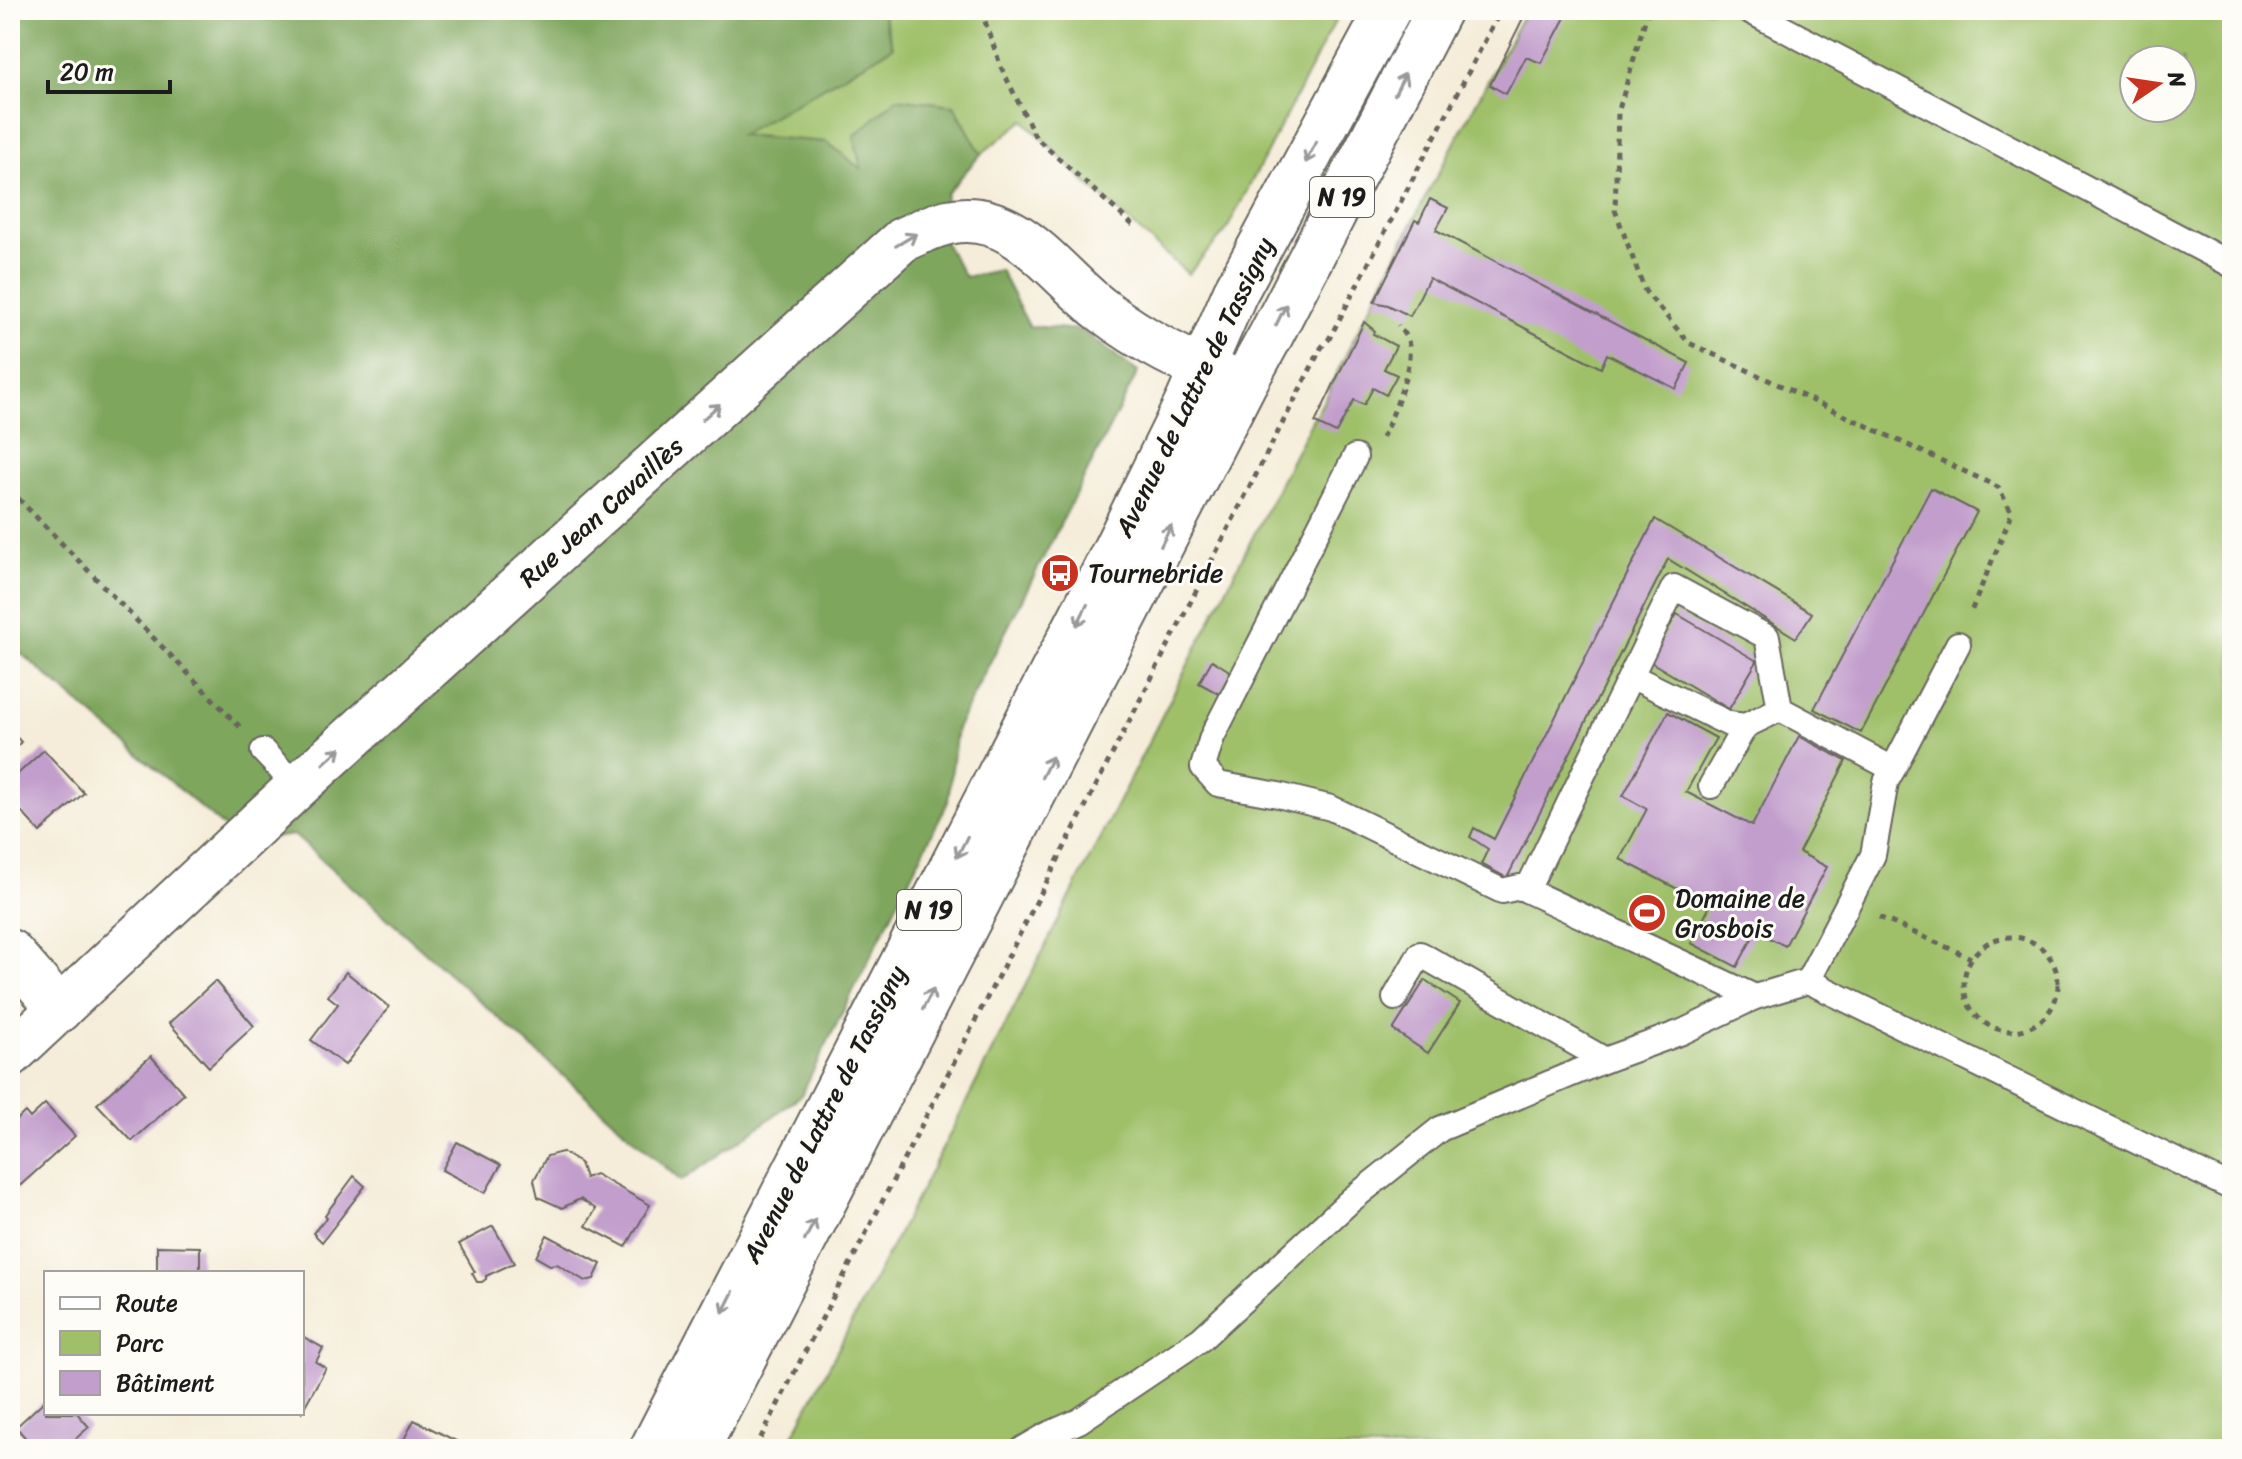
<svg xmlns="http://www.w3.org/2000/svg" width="2242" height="1459" font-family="Sriracha,sans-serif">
	<rect width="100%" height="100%" fill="#fdfcf7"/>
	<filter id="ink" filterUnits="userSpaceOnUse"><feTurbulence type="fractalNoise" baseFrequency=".0125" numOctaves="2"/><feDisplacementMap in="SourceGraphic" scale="16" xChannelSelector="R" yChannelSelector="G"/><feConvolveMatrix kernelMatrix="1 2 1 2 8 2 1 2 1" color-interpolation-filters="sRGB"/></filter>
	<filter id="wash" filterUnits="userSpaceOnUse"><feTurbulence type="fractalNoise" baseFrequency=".006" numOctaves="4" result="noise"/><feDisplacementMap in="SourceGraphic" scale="32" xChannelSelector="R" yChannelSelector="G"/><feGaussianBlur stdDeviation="1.8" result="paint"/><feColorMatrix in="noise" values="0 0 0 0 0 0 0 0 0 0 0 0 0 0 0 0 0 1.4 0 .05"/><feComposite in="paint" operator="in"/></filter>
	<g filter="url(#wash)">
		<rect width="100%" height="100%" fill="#f5edd9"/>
		<g fill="#9fc069" stroke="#5e6e42" stroke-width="2" fill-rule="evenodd">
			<path d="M882,10H1341L1226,231L1188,274L1083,180L1024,120L981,154L954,105L862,170L739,135L893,47Z"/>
			<path d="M1526,10H2232V1449H786L951,1132L1312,420L1331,389L1329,388L1427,194ZM2134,60H2182V108H2134Z"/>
		</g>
		<path fill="#7fa65d" stroke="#4e613c" stroke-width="2" d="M10,10H881L893,47L740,135L827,142L861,169L854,136L897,98L954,105L981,154L946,194L940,235L965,277L1000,270L1029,326L1081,330L1138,372L957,727L948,802L801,1095L751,1133L681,1181L294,835L241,842L10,644Z"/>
		<g id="blocks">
			<g fill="#c29ecc">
				<path d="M1527,10H1569L1541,63L1526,57L1506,94L1490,85Z"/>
				<path d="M1430,199L1448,208L1436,230L1689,363L1676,389L1607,354L1601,368L1429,278L1410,316L1388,305L1374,302L1415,220L1419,222Z"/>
				<path d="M1364,322L1375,331L1373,334L1396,346L1384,369L1397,375L1386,395L1373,388L1364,405L1354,400L1336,433L1315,423Z"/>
				<path d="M1931,488L1977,512L1861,733L1814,709Z"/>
				<path d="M1655,519L1812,613L1796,638L1668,559L1507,878L1481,864L1488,849L1470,837L1474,828L1494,839Z"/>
				<path d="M1677,614L1757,661L1729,709L1649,661Z"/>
				<path d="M1212,660L1231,672L1219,694L1199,683Z"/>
				<path d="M1668,712L1716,738L1686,792L1752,826L1799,736L1846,761L1799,852L1827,867L1785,946L1756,931L1737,967L1691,943L1710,906L1620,859L1647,809L1623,796Z"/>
				<path d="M10,730L21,742L10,753Z"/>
				<path d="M44,750L84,793L40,832L10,799V781Z"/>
				<path d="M346,972L389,1007L345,1065L311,1040L338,1004L328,996Z"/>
				<path d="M1425,980L1460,1003L1428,1053L1393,1030Z"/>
				<path d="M215,981L254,1026L209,1067L169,1023Z"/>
				<path d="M151,1056L184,1094L132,1141L97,1104Z"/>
				<path d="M45,1104L75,1136L13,1192L10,1189V1126L25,1112L30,1118Z"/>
				<path d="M457,1142L501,1165L485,1193L442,1170Z"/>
				<path d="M562,1152L580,1163L585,1178L595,1174L650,1205L626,1247L586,1226L596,1209L580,1199L562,1208L538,1197L534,1180L547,1156Z"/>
				<path d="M354,1176L365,1186L322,1242L313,1233L327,1217L325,1215Z"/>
				<path d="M493,1226L514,1263L486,1276V1279L482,1282H477L472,1273L475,1272L459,1244Z"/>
				<path d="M547,1235L601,1264L594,1279L585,1281L557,1264L550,1265L536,1257Z"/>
				<path d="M157,1246L200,1247V1273H157Z"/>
				<path d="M302,1336L323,1348L316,1362L326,1368L302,1411Z"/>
				<path d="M43,1402L46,1407V1413H77L89,1427L64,1449H35L16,1427Z"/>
				<path d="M414,1420L456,1441L452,1449H399Z"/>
			</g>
		</g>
	</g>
	<g filter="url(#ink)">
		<use href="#blocks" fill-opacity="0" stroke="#68655e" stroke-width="2"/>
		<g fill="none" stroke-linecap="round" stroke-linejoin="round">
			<g stroke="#68655e" stroke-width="28">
				<g id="lane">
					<path d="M1748,10L2232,265"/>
					<path d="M1355,457L1212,737L1203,767L1218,784L1278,795L1331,808L1502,891L1520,887L1755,997L1808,981"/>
					<path d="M1958,644L1886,782L1873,855L1808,981L2232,1188"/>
					<path d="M1631,676L1729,724L1745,726L1780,709"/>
					<path d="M263,751L297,787"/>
					<path d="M1711,786L1745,726"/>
					<path d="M1527,890L1674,587L1767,637L1780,709L1893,769"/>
					<path d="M1395,998L1420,954L1605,1060L1682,1032L1755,997"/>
					<path d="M1023,1449L1047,1435L1079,1421L1201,1339L1351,1200L1440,1129L1605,1060"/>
				</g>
			</g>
			<g stroke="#68655e" stroke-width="48">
				<g id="street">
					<path d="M10,952L60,1009"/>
					<path d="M10,1055L297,787L902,240C917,233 931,226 948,222C1015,207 1056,276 1102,310C1144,342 1189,365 1238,382"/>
				</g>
			</g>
			<g stroke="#68655e" stroke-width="48">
				<g id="primary">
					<path d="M652,1449L1102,576L1188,401L1235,293L1388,10"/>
					<path d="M697,1449L1244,384L1271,335L1439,10"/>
				</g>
			</g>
			<g stroke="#68655e" stroke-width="5" stroke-dasharray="6 6" stroke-linecap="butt">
				<path d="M981,10L1001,67L1036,138L1136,228"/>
				<path d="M1648,10L1618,113L1615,210L1645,291L1689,343L1998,487L2012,513L1970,614"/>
				<path d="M1382,438C1392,418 1415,363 1408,341C1406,336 1401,330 1398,325"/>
				<path d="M10,490L241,728"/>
				<path d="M1879,917L1971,958"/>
				<circle cx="2011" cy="984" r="47"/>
				<path d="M755,1449L1316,358L1321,348L1329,339L1501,10"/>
			</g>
			<use href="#lane" stroke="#fff" stroke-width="24"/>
			<use href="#street" stroke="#fff" stroke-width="44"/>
			<use href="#primary" stroke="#fff" stroke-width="44"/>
		</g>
		<defs><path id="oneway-shaft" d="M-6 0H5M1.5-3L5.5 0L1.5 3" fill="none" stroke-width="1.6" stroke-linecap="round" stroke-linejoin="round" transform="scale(2)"/></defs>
		<g stroke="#999">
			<use href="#oneway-shaft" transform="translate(1400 84) rotate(-63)"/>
			<use href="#oneway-shaft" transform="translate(1311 152) rotate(118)"/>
			<use href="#oneway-shaft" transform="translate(906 240) rotate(-31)"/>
			<use href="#oneway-shaft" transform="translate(1281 315) rotate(-64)"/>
			<use href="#oneway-shaft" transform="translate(711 412) rotate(-42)"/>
			<use href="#oneway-shaft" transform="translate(1166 536) rotate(-63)"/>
			<use href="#oneway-shaft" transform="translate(1082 615) rotate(117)"/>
			<use href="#oneway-shaft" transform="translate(332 756) rotate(-42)"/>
			<use href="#oneway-shaft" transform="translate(1047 767) rotate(-63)"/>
			<use href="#oneway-shaft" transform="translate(962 847) rotate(117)"/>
			<use href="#oneway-shaft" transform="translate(928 999) rotate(-63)"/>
			<use href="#oneway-shaft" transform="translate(810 1230) rotate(-63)"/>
			<use href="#oneway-shaft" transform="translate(728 1302) rotate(117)"/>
		</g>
	</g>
	<defs>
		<g id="bus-disc" transform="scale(2)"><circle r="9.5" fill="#c8321e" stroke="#fdfcf7"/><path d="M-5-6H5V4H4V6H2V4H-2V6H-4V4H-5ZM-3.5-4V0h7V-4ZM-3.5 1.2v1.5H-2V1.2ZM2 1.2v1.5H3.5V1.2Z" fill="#fff"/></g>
		<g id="stadium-disc" transform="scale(2)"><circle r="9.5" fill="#c8321e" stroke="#fdfcf7"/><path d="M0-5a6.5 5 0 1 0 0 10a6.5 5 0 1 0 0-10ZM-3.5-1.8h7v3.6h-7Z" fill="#fff"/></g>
	</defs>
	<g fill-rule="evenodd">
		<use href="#bus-disc" x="1060" y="573"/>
		<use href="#stadium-disc" x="1647" y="913"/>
	</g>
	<g text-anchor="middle" stroke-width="6" stroke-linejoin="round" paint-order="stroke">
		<g fill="#fdfcf7" stroke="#605f5e" stroke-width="2">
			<rect x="1310" y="177" width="64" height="40" rx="6"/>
			<rect x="897" y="890" width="64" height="40" rx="6"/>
		</g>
		<g font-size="24" font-weight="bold" fill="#1c1c1c">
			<text x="1342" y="205">N 19</text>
			<text x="929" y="918">N 19</text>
		</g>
		<g font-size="26" fill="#1c1c1c" stroke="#fdfcf7">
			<text transform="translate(1194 387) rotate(-64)" y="9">Avenue de Lattre de Tassigny</text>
			<text transform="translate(601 512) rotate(-42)" y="9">Rue Jean Cavaillès</text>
			<text transform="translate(824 1114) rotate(-63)" y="9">Avenue de Lattre de Tassigny</text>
		</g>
		<g font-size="26" fill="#1c1c1c" stroke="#fdfcf7" text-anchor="start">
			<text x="1088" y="582">Tournebride</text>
			<text x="1675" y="907">Domaine de<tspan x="1675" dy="30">Grosbois</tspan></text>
		</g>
	</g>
	<rect width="2242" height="1459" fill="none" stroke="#fdfcf7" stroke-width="40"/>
	<rect x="44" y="1271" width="260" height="144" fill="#fdfcf7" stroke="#a3a29f" stroke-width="2"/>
	<rect x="60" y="1297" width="40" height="12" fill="#ffffff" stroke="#a3a29f" stroke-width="2"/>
	<text x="116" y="1311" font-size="24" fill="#1c1c1c">Route</text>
	<rect x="60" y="1331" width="40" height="24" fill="#9fc069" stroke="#a3a29f" stroke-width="2"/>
	<text x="116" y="1351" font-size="24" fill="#1c1c1c">Parc</text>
	<rect x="60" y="1371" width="40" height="24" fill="#c29ecc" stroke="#a3a29f" stroke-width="2"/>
	<text x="116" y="1391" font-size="24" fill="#1c1c1c">Bâtiment</text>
	<g transform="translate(2158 84) rotate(77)"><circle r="38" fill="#fdfcf7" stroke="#a3a29f" stroke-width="2"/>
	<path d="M0-6L14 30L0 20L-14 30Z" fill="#c8321e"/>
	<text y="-12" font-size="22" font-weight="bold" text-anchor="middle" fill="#1c1c1c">N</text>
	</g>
	<path d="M48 80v12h122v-12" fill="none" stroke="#1c1c1c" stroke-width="4"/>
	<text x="60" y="80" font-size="24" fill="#1c1c1c" stroke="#fdfcf7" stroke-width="6" paint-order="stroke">20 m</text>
</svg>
